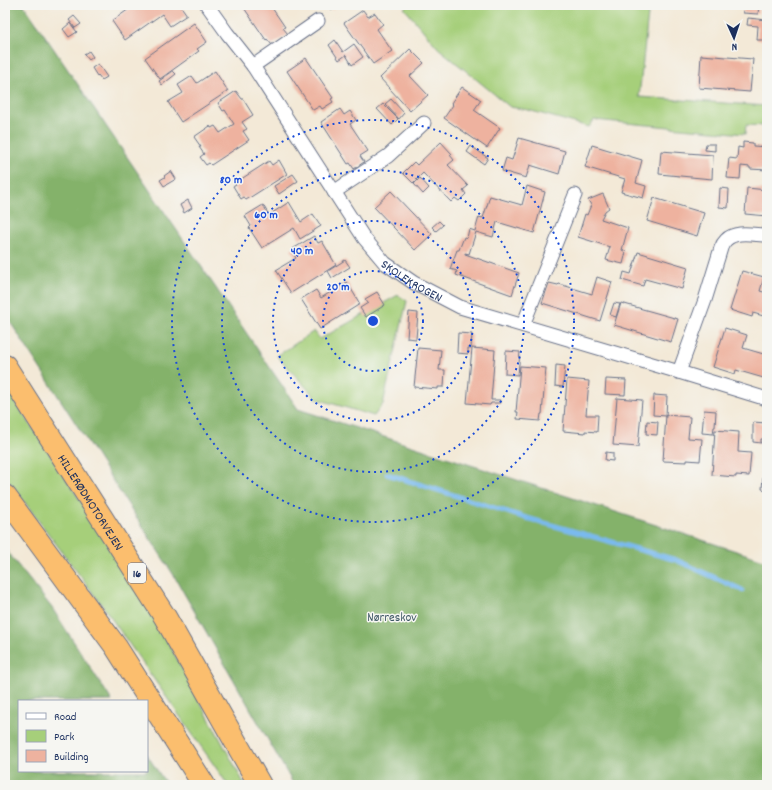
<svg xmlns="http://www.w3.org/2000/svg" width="772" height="790" font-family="Dekko,sans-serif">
	<rect width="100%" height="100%" fill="#f6f6f2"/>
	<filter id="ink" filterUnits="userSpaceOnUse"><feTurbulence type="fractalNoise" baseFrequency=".025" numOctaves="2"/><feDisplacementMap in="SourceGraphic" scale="8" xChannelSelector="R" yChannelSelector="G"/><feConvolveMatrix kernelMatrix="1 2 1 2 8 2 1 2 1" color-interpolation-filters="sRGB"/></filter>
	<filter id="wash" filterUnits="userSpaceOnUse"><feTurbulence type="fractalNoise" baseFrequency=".012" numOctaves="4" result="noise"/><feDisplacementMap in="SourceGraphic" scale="16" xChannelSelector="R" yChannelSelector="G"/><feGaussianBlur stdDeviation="0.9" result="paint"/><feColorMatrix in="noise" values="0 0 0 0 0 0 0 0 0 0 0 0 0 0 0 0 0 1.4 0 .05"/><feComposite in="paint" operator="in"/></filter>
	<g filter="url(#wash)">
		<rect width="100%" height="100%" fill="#f3e9d7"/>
		<g fill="#a6cf7a" stroke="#607f6c">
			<path d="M408,5H649L639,97L767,106V126L746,125L745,134L594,120L589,127L528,110L510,107L438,48L404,8Z"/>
			<path d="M398,295L407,301L383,404L374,416L317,399L277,356L314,331L320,339Z"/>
			<path d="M5,386L143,596L245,785H228L102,605L5,476Z"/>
		</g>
		<g fill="#84b26a" stroke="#507064">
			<path d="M5,5H24L298,409L767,561V785H294L173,574L5,314Z"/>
			<path d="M5,549L52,608L112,701H19V771H147V755L167,785H5Z"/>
		</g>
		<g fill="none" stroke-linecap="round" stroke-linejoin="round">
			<path stroke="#7abaee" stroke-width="5" d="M387,474L523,517L676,560L742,590"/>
		</g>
		<g id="blocks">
			<g fill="#eeb29f">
				<path d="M126,5H180L187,15L170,26L162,14L125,40L112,21L129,9Z"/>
				<path d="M242,5H270L285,27L283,28L288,34L272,45L267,39L266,40Z"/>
				<path d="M329,5H339L332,10Z"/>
				<path d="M744,5H759L758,14L743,13Z"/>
				<path d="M363,10L368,17L375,13L383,24L377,29L392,51L373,64L344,23Z"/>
				<path d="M74,16L81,24L75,28L69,20Z"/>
				<path d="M748,18L767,20L765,40H757L758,26L747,25Z"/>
				<path d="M70,23L77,32L69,37L63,29Z"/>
				<path d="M194,23L207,42L197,49L199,51L160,79L145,58Z"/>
				<path d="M335,40L343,52L354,44L363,57L352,65L346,55L339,60L329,45Z"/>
				<path d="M410,49L424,63L410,76L428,95L410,111L380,78Z"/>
				<path d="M89,51L93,57L89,60L84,54Z"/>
				<path d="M701,55L753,59L750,92L699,88Z"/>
				<path d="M306,58L333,98L331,99L333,102L322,109L320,106L313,110L287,71Z"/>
				<path d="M98,64L107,77L102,80L98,75L97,76L92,68Z"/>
				<path d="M173,71L176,74L162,85L159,81Z"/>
				<path d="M215,71L228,91L181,122L168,102L183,93L178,85L192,76L197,83Z"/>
				<path d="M462,87L481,100L474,110L500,128L487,148L444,118L453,105L451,103Z"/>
				<path d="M236,91L242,99H243L253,115L242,122L247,129L243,131L249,140L211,165L209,163L206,165L200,157L204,154L199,147H201L194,137L210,126L211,128L215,126L220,133L234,124L225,110L223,111L218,103Z"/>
				<path d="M391,99L404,113L399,119L385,104Z"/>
				<path d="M383,104L398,119L392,125L377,109Z"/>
				<path d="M340,109L344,115L350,111L356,120L350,124L368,151L360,156L364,162L354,169L350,163L348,164L321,122Z"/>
				<path d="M519,138L565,151L559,174L530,165L526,178L502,171L506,158L512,160Z"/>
				<path d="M441,142L452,154L450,155L454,160L448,165L468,186L463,190L466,194L459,201L455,198L451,202L423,173L413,183L403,173L414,162L417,165Z"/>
				<path d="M743,142L753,143V146L767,147V170L750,169V167L741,166L740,179L727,178L729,158L737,159L738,147L743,148Z"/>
				<path d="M706,144H715V151L705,150Z"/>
				<path d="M592,145L642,160L636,183L646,186L643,198L621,192L625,179L585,167Z"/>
				<path d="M471,146L488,158L484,164L467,152Z"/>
				<path d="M661,151L713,155L712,179L659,174Z"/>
				<path d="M279,160L287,174L246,200L244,197L241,199L233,186L236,184L235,183L269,161L272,165Z"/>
				<path d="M171,171L176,179L164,186L160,180L165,177L164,176Z"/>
				<path d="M293,174L298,181L279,194L274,186Z"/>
				<path d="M420,178L429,188L423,194L414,184Z"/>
				<path d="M527,186L545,192L534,233L497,222L493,237L476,232L469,254L465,253V254L519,273L512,295L456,275L457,271L450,269L457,250H459L464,237L467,238L469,229L475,231L479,217L483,218L490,196L522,205Z"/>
				<path d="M720,188L729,189L728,208L719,207Z"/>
				<path d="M747,188L767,190V216L745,214Z"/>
				<path d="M391,191L432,234L415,250L374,207Z"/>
				<path d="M603,194L609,208L605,211L601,219L628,228L622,250L626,252L623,264L606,260L610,247L578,237L585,214L587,215L591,205L588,200Z"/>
				<path d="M654,198L704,213L697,236L647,221Z"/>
				<path d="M188,200L192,208L184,213L180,205Z"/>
				<path d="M289,202L301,222L313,214L321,226L300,239L294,228L262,248L249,228L251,226L245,216L263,205L269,215Z"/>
				<path d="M439,221L443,225L436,231L432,227Z"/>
				<path d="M314,236L318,243L322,241L336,265L291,293L276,270L296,258L291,250Z"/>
				<path d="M638,252L688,267L682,289L645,279L643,286L622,280L624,272L631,274Z"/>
				<path d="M345,260L350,267L332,278L328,271Z"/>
				<path d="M742,271L764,277L760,291L767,293V317L753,313L752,317L730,310Z"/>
				<path d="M597,277L612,282L600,321L542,303L549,283L558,285L559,284L592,294Z"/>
				<path d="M347,282L360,304L320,329L301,299L316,290L321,298Z"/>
				<path d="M377,292L385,305L366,317L360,308L368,303L365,299Z"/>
				<path d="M614,303L620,304L616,317L610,315Z"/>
				<path d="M621,303L678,319L671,342L614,325Z"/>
				<path d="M409,312L418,313L416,339L407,338Z"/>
				<path d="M725,328L747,335L743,348L767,355V379L736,370L735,374L713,367Z"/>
				<path d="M458,333L472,334L471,348H468V354L457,353Z"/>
				<path d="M418,348L441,350L439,370H445L444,387H438V389L414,387Z"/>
				<path d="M472,348L495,350L491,400H500V403H491L490,405L467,403Z"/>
				<path d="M506,351L520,352L518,375L505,374Z"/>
				<path d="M556,365L565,366L563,387L555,386Z"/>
				<path d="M520,366L546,368L542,414H541L540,421L517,419L518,412H516Z"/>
				<path d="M567,379L589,381L586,415H598L597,432L585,431V433L563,431Z"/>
				<path d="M606,379L626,380L625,395L605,394Z"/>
				<path d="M654,395L667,396L666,416L653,415Z"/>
				<path d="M617,398L642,400L638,447L613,445Z"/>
				<path d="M704,410L716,411L715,427H714L713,434L702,433Z"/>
				<path d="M666,415L690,417L688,438L702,439L700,461L687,460V462L663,461Z"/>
				<path d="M647,421L658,422L657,435L646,434Z"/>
				<path d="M753,422L766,423L765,439H761V443L753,442Z"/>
				<path d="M715,430L739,432L738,452L751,453L749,476L736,475V477L712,475Z"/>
				<path d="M766,439H767V490L762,489Z"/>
				<path d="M606,452L613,453V461L605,460Z"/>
			</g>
		</g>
	</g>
	<g filter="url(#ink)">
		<use href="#blocks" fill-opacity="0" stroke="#677088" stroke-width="1"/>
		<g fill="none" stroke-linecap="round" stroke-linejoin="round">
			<g stroke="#677088" stroke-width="15">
				<g id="street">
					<path id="s1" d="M207,5L227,33L253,66L364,238L385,263L414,283L460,307L679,372L705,300L721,248C722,245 724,242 726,240C736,230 754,235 767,235"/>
					<path d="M253,66L318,21"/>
					<path d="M334,192L388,156L424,123"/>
					<path d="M523,325L575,195"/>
					<path d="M679,372L767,399"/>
				</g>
			</g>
			<g stroke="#677088" stroke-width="24">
				<g id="highway">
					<path id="s2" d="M5,366L165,617L260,785"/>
					<path d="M5,496L116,647L204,785"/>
				</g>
			</g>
			<use href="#street" stroke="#fff" stroke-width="13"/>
			<use href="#highway" stroke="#fbbe6e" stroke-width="22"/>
		</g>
	</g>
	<g fill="none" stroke="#1d4ed8" stroke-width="2" stroke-dasharray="2 4">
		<circle cx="373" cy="321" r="50"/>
		<circle cx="373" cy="321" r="100"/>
		<circle cx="373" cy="321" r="151"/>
		<circle cx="373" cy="321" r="201"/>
	</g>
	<g text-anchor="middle" stroke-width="3" stroke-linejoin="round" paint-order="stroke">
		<rect fill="#f6f6f2" stroke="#5d6b8a" stroke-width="1" x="128" y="563" width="18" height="20" rx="3"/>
		<g font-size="12" font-weight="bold" fill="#1b2f5e">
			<text x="137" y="577">16</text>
		</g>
		<g font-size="13" fill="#1b2f5e" stroke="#f6f6f2">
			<text dy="5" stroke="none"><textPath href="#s1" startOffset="346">SKOLEKROGEN</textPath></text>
			<text dy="5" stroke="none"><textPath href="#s2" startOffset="161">HILLERØDMOTORVEJEN</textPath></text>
		</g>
		<g font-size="13" fill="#3e5765" stroke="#f6f6f2">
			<text x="392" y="621">Nørreskov</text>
		</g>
	</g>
	<circle cx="373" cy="321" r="6" fill="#1d4ed8" stroke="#f6f6f2" stroke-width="2"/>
	<g font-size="12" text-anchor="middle" font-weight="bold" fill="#1d4ed8" stroke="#f6f6f2" stroke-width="3" stroke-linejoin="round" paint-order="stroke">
		<text x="231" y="183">80 m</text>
		<text x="266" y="218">60 m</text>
		<text x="302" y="254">40 m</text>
		<text x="338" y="290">20 m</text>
	</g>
	<rect width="772" height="790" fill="none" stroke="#f6f6f2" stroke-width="20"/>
	<rect x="18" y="700" width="130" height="72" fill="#f6f6f2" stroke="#9ea6b7"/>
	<rect x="26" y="713" width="20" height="6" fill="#ffffff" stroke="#9ea6b7"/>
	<text x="54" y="720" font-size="12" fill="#1b2f5e">Road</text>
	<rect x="26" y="730" width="20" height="12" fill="#a6cf7a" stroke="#9ea6b7"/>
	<text x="54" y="740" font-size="12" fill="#1b2f5e">Park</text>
	<rect x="26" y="750" width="20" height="12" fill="#eeb29f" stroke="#9ea6b7"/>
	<text x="54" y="760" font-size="12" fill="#1b2f5e">Building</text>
	<g transform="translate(734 38) rotate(177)" stroke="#f6f6f2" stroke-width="3" paint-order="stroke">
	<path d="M0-3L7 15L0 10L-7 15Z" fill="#1b2f5e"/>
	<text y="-6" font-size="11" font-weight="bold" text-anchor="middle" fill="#1b2f5e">N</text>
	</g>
</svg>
